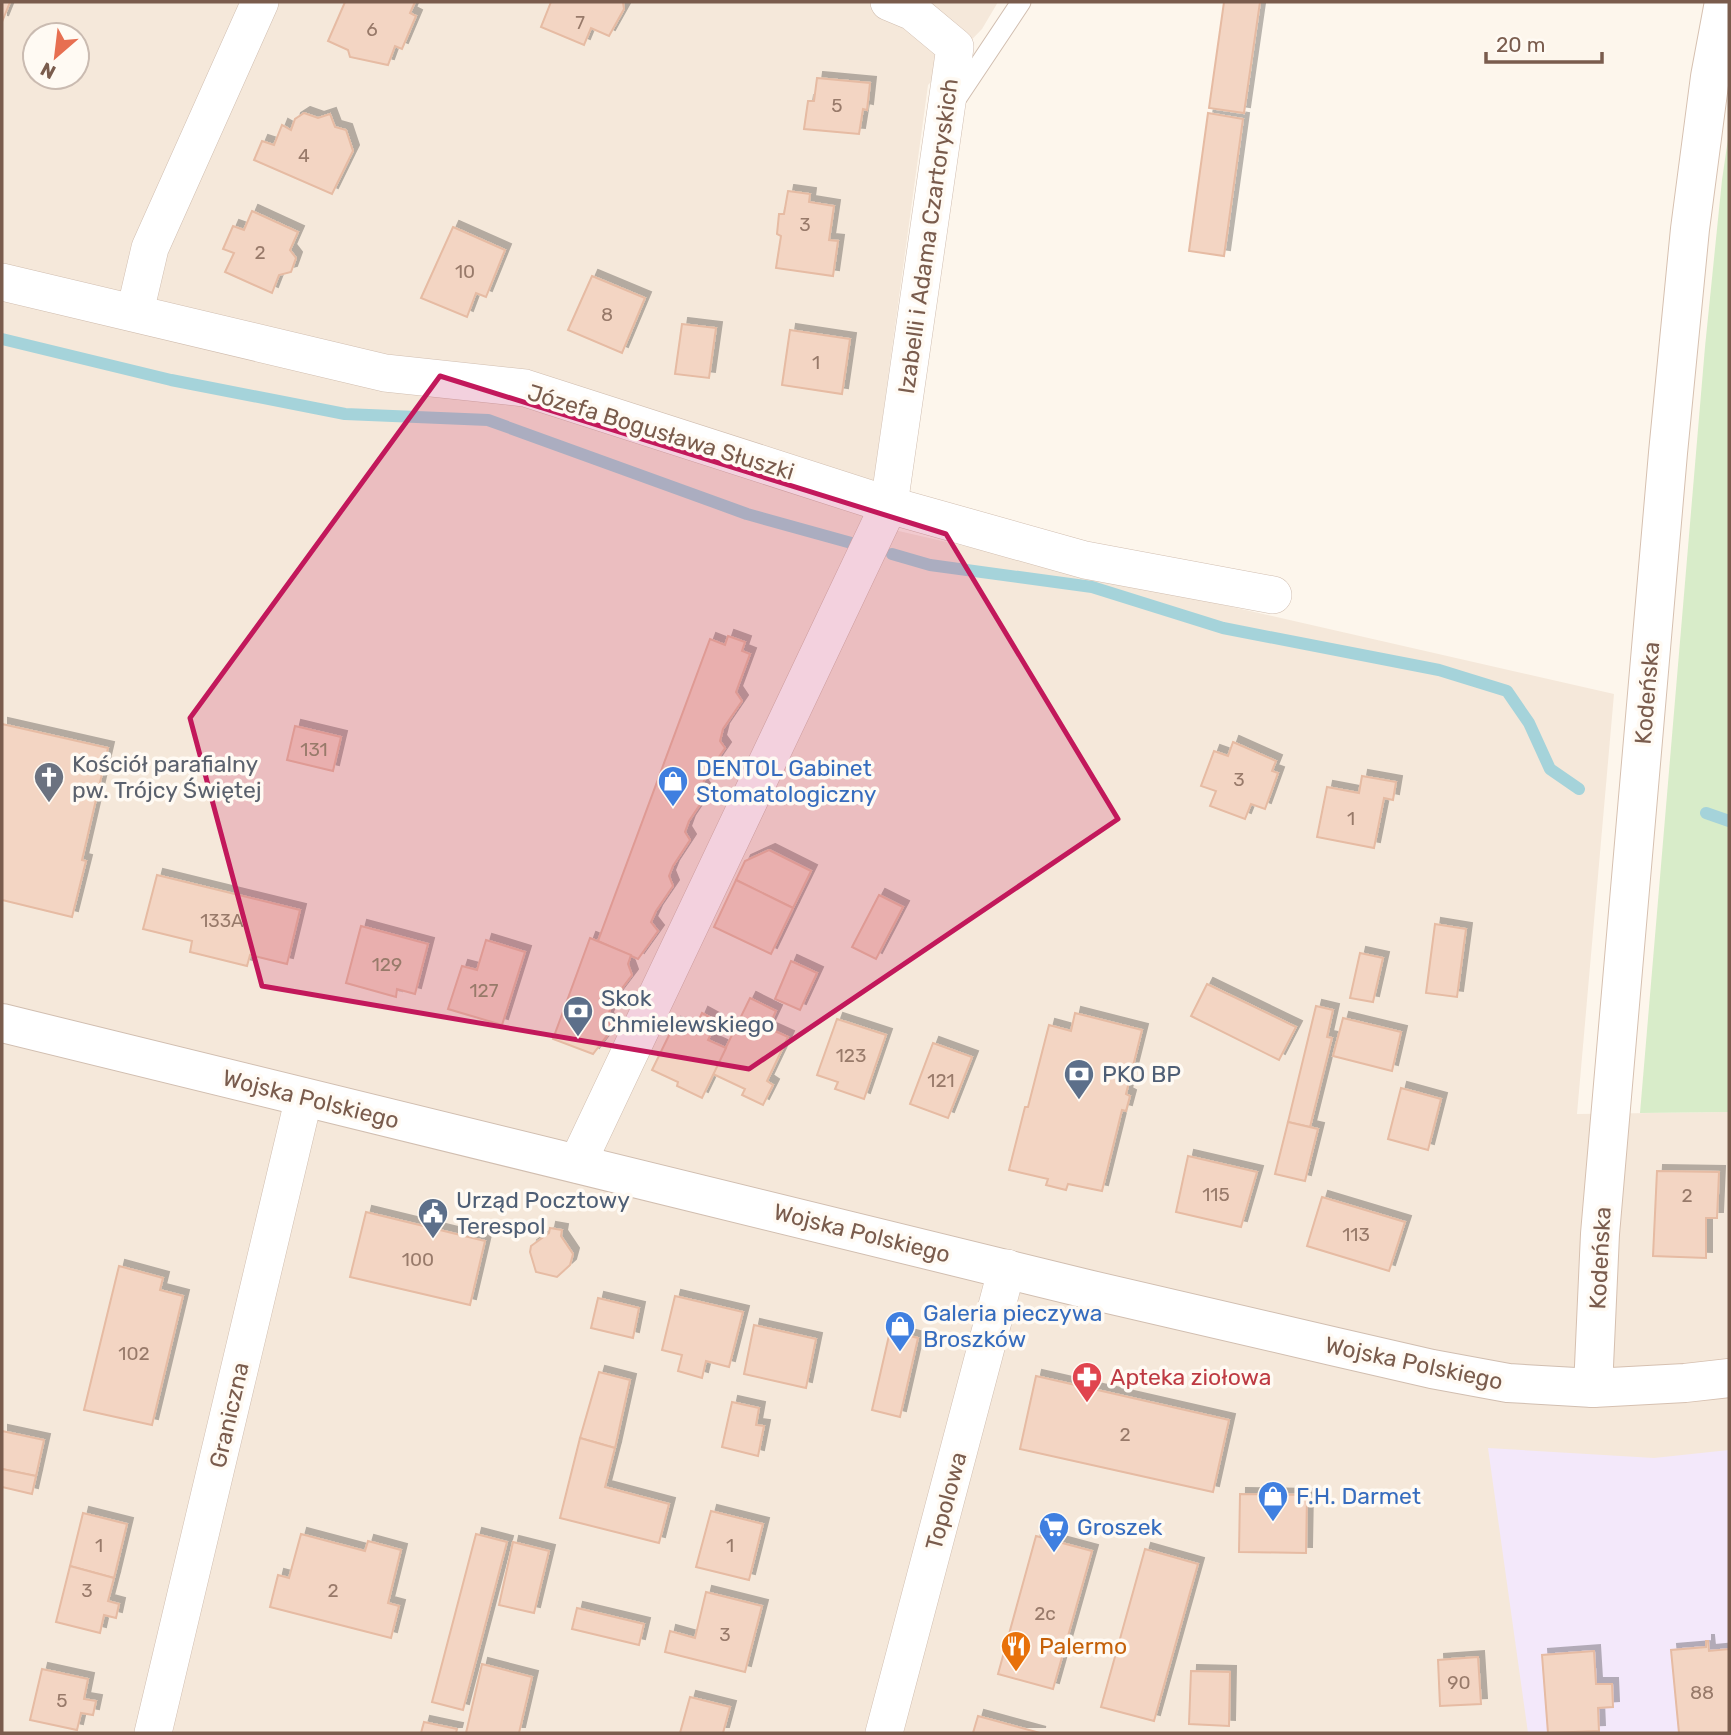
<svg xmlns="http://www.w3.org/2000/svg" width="1731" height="1735" font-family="Rubik,sans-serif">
	<defs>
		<filter id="shadow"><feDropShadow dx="6" dy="-6" stdDeviation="0" flood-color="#0004"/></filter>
	</defs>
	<rect width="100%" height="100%" fill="#fdf6ec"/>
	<path fill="#f5e8da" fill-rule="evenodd" d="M2,2H998L982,29L928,85L868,524L1614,694L1577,1114L1729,1112V1733H2ZM35,35H77V77H35Z"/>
	<path fill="#f3e8fa" d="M1488,1448L1654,1458L1729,1450V1733H1528Z"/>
	<path fill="#d8ecc9" d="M1729,132V1112L1640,1113L1705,347L1722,180Z"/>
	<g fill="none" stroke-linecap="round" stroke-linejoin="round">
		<g stroke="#a5d3da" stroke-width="12">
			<path d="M2,339L171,380L345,414L488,420L747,514L855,544"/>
			<path d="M892,554L930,565L1092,587L1223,628L1439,670L1507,691L1529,723L1550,769L1579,789"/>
			<path d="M1706,813L1729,821"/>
		</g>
	</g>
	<g fill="#f3d5c3" stroke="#e6bba3" stroke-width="2" filter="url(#shadow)">
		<path d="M2,2H10L2,22Z"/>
		<path d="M345,2H415L410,13L416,16L402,49L395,46L388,65L350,57L348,50L328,41Z"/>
		<path d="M551,2H623L624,9L609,36L591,28L584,45L541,27Z"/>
		<path d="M1224,2H1260L1244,113L1209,108Z"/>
		<path d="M817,78L870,83L867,110L863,109L859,134L804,129L808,101H814Z"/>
		<path d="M304,113L318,118L330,114L335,127L346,130L353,151L332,194L254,160L262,141L274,145L282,125L291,130L295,119Z"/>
		<path d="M1208,113L1243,119L1224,256L1189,251Z"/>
		<path d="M788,191L810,194L809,202L834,206L829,240L838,241L833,276L776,268L781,236L777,234L779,214H784Z"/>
		<path d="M252,211L298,232L290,250L296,258L291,272L279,275L272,293L225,272L234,253L223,249L233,226L244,230Z"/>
		<path d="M453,227L505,250L486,297L476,293L467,317L421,298Z"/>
		<path d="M592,276L645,298L622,353L568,330Z"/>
		<path d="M682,324L716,328L709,378L675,374Z"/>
		<path d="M790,330L850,339L842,394L782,385Z"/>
		<path d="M728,636L745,642L742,651L750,654L736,692L742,701L723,729L720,741L725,748L706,776L702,786L707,794L689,821L685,832L690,840L673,866L669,876L673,886L656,911L651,922L658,931L638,959L598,941L710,639L725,645Z"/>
		<path d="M2,724L108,748L82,860L86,861L72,917L2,900Z"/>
		<path d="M295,726L341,737L333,771L287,760Z"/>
		<path d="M1233,742L1276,761L1272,771L1278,773L1265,809L1251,804L1245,819L1210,806L1216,791L1201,786L1214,751L1228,756Z"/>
		<path d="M1362,776L1396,782L1393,800L1384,798L1374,848L1317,837L1327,787L1359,793Z"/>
		<path d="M769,850L811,871L793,908L736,880L745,861Z"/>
		<path d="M157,875L300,910L287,964L250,955L247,966L190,952L192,941L143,929Z"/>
		<path d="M736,880L793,908L771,954L714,927Z"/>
		<path d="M879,895L903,907L876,959L852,947Z"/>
		<path d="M1435,924L1466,929L1457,997L1426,993Z"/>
		<path d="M361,926L428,944L415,994L397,989L396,997L346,983Z"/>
		<path d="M590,938L631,955L628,964L632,975L614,999L607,1018L612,1029L593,1054L553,1039Z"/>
		<path d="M486,940L525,952L502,1025L448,1009L462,966L477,970Z"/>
		<path d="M1360,953L1383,958L1373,1002L1350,998Z"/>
		<path d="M791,961L817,973L800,1010L775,999Z"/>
		<path d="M1207,984L1296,1027L1279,1060L1191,1016Z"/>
		<path d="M750,998L776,1011L768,1028L788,1037L767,1081L773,1085L763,1105L742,1095L745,1089L713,1074Z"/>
		<path d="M1316,1006L1333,1010L1327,1037L1332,1038L1310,1127L1288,1122Z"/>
		<path d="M702,1013L717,1021L708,1040L726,1048L702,1098L677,1086L678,1082L652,1070L675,1023L693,1033Z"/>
		<path d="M1075,1013L1142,1030L1126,1094L1130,1096L1126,1111L1122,1110L1102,1191L1068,1184L1066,1190L1046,1185L1048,1179L1009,1170L1025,1107H1028L1049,1025L1071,1031Z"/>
		<path d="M1343,1018L1401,1032L1392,1071L1333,1056Z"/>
		<path d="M837,1019L886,1035L864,1099L835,1089L838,1082L817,1075Z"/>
		<path d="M933,1043L972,1057L948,1118L910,1104Z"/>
		<path d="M1401,1088L1441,1099L1428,1150L1388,1139Z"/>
		<path d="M1288,1122L1318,1129L1305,1181L1275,1174Z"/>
		<path d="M1188,1156L1257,1172L1241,1227L1176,1212Z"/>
		<path d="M1657,1171L1719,1172L1717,1218H1706V1258L1653,1256Z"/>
		<path d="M1322,1197L1405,1222L1389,1271L1307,1246Z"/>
		<path d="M366,1212L485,1241L470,1305L350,1277Z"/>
		<path d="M550,1228L562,1230L561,1236L573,1254L570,1265L557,1277L536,1272L530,1252L531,1246L549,1233Z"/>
		<path d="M119,1266L163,1278L160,1290L183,1296L152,1425L84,1410Z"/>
		<path d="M675,1296L743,1312L729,1367L706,1361L702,1378L678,1371L682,1355L662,1350Z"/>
		<path d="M598,1298L639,1308L633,1338L591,1328Z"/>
		<path d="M754,1325L816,1339L806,1388L744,1374Z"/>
		<path d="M890,1331L918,1338L900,1417L872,1410Z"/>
		<path d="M599,1372L630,1380L615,1448L580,1438Z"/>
		<path d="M1036,1376L1229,1420L1213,1492L1020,1449Z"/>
		<path d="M732,1402L759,1408L756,1425L764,1426L758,1456L722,1447Z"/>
		<path d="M2,1431L44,1440L36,1476L2,1469Z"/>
		<path d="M580,1438L615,1448L605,1487L669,1504L659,1543L560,1518Z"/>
		<path d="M2,1469L36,1476L32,1494L2,1487Z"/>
		<path d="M1240,1494L1307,1495L1306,1553L1239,1552Z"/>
		<path d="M711,1511L763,1524L749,1580L696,1567Z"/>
		<path d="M83,1513L127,1524L114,1578L70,1566Z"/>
		<path d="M301,1534L365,1551L368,1541L401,1550L388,1603L399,1606L391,1638L270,1607L278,1575L289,1578Z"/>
		<path d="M476,1534L507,1542L463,1710L432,1702Z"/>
		<path d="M1036,1536L1092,1551L1053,1689L998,1674Z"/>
		<path d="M513,1542L549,1551L534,1613L499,1605Z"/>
		<path d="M1145,1549L1198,1564L1154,1721L1101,1707Z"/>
		<path d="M70,1566L114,1578L108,1601L119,1604L116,1618L104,1615L100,1633L56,1622Z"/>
		<path d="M706,1592L762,1606L745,1672L665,1652L670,1631L695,1638Z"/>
		<path d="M577,1608L644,1624L639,1645L572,1629Z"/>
		<path d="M1706,1641H1708L1709,1651L1729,1649V1733H1679L1671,1650L1706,1647Z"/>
		<path d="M1594,1651L1596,1684H1612L1613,1707L1598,1708L1599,1731L1548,1733L1542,1655Z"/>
		<path d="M1478,1657L1481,1704L1440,1706L1438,1660Z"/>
		<path d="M482,1664L532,1677L519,1733H466Z"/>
		<path d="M42,1669L88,1679L84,1699L96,1701L93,1715L81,1713L77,1730L30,1720Z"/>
		<path d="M1191,1671L1230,1672L1229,1726L1189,1724Z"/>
		<path d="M690,1697L730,1707L723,1733H680Z"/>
		<path d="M978,1716L1040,1733H973Z"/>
		<path d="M424,1722L457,1729L456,1733H421Z"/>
	</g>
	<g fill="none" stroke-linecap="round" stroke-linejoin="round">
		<g stroke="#d1beb0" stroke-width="21">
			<path id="service" d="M955,101L1021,2"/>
		</g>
		<g stroke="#d1beb0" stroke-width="38">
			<g id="minor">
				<path d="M2,282L385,373L525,388L889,505L1085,560L1273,595"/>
				<path d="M135,312L150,248L260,2"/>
				<path d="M577,1164L889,505L955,47L913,12L889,2"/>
				<path d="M153,1733L304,1097"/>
				<path d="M884,1733L1007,1268"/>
			</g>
		</g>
		<g stroke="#d1beb0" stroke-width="40">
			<path id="tertiary" d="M2,1023L1087,1289L1332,1346L1432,1369L1508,1383L1593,1388"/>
		</g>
		<g stroke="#d6c0b0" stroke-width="40">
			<path id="secondary" d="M1724,2L1710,77L1690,229L1668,453L1600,1234L1593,1388L1685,1383L1729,1378"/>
		</g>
		<use href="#service" stroke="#fff" stroke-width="19"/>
		<use href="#minor" stroke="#fff" stroke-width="37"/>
		<use href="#tertiary" stroke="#fff" stroke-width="38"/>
		<use href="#secondary" stroke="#fff" stroke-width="38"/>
	</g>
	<path fill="#c2185b" fill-opacity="0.2" stroke="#c2185b" stroke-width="5" stroke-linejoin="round" d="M440,376L946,534L1118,819L749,1069L262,986L190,718Z"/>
	<defs>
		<g id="church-pin" transform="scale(1.575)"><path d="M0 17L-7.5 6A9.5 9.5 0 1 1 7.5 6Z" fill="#6b7280" stroke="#fffaf3"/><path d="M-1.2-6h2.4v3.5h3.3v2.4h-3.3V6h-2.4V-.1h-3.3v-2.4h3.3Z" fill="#fff"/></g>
		<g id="shop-pin" transform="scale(1.575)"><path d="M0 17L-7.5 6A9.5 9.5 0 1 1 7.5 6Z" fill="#3f7fe0" stroke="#fffaf3"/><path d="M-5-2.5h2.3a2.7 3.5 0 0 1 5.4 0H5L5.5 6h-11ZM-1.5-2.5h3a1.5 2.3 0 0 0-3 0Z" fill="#fff"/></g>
		<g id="bank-pin" transform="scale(1.575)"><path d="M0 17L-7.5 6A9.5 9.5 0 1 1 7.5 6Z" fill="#5c6f8a" stroke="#fffaf3"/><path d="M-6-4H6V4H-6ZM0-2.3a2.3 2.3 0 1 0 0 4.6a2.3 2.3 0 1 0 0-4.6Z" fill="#fff"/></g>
		<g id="civic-pin" transform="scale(1.575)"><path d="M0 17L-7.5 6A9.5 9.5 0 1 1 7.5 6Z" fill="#5c6f8a" stroke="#fffaf3"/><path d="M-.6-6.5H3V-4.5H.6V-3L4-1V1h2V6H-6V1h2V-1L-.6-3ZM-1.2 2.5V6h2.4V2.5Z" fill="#fff"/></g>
		<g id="pharmacy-pin" transform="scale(1.575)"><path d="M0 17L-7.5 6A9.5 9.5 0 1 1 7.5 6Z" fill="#e0444e" stroke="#fffaf3"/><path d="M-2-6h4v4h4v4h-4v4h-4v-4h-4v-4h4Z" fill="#fff"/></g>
		<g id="supermarket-pin" transform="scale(1.575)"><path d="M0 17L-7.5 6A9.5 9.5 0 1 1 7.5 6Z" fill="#3f7fe0" stroke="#fffaf3"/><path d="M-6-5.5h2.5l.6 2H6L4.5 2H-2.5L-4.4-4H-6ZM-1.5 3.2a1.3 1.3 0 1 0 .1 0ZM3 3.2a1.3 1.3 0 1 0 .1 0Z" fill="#fff"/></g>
		<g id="restaurant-pin" transform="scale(1.575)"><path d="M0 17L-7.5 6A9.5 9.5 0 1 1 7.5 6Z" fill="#e8710a" stroke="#fffaf3"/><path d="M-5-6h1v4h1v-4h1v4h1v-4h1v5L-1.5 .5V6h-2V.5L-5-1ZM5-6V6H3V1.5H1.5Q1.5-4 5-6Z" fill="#fff"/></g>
	</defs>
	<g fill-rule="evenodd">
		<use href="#church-pin" x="49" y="777"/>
		<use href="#shop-pin" x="673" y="781"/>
		<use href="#bank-pin" x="578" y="1011"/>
		<use href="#bank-pin" x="1079" y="1074"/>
		<use href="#civic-pin" x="433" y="1213"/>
		<use href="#shop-pin" x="900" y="1326"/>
		<use href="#pharmacy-pin" x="1087" y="1377"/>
		<use href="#shop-pin" x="1273" y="1496"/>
		<use href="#supermarket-pin" x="1054" y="1527"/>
		<use href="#restaurant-pin" x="1016" y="1646"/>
	</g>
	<g text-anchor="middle" stroke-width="7" stroke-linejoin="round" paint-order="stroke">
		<g font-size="19" fill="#987a6a">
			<text x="580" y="29">7</text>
			<text x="372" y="36">6</text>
			<text x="837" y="112">5</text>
			<text x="304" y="162">4</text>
			<text x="805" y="231">3</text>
			<text x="260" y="259">2</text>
			<text x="465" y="278">10</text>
			<text x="607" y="321">8</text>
			<text x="816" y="369">1</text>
			<text x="314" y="756">131</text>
			<text x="1239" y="786">3</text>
			<text x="1351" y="825">1</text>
			<text x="222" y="927">133A</text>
			<text x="387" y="971">129</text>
			<text x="484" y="997">127</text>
			<text x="851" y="1062">123</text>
			<text x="941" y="1087">121</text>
			<text x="1216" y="1201">115</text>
			<text x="1687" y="1202">2</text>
			<text x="1356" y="1241">113</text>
			<text x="418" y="1266">100</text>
			<text x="134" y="1360">102</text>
			<text x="1125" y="1441">2</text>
			<text x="99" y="1552">1</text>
			<text x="730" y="1552">1</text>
			<text x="87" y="1597">3</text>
			<text x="333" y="1597">2</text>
			<text x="1045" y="1620">2c</text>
			<text x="725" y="1641">3</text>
			<text x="1459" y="1689">90</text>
			<text x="1702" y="1699">88</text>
			<text x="62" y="1707">5</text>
		</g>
		<g font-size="23" fill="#7a5c4d" stroke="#fffaf3">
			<text transform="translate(928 236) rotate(-82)" y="8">Izabelli i Adama Czartoryskich</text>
			<text transform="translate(661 432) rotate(17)" y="8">Józefa Bogusława Słuszki</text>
			<text transform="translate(1647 693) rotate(-85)" y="8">Kodeńska</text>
			<text transform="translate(311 1099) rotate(14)" y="8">Wojska Polskiego</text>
			<text transform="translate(862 1233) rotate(14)" y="8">Wojska Polskiego</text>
			<text transform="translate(1600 1258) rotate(-87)" y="8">Kodeńska</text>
			<text transform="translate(1414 1363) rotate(12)" y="8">Wojska Polskiego</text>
			<text transform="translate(229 1415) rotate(-77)" y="8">Graniczna</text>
			<text transform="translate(946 1501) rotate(-75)" y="8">Topolowa</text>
		</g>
		<g font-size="23" fill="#5b616d" stroke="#fffaf3" text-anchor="start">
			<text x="72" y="772">Kościół parafialny<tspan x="72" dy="26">pw. Trójcy Świętej</tspan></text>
		</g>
		<g font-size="23" fill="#366cbe" stroke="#fffaf3" text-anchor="start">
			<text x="696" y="776">DENTOL Gabinet<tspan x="696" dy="26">Stomatologiczny</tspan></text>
			<text x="923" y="1321">Galeria pieczywa<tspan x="923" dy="26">Broszków</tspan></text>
			<text x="1296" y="1504">F.H. Darmet</text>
			<text x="1077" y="1535">Groszek</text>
		</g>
		<g font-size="23" fill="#4e5e75" stroke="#fffaf3" text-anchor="start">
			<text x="601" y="1006">Skok<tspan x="601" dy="26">Chmielewskiego</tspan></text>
			<text x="1102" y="1082">PKO BP</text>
			<text x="456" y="1208">Urząd Pocztowy<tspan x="456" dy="26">Terespol</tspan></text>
		</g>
		<g font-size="23" fill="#be3a42" stroke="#fffaf3" text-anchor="start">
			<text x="1110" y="1385">Apteka ziołowa</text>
		</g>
		<g font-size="23" fill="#c56008" stroke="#fffaf3" text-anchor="start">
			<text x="1039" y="1654">Palermo</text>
		</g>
	</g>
	<rect width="1731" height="1735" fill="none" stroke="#7a5c4d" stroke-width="7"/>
	<g transform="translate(56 56) rotate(208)"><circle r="33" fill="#fffaf3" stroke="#cabbb1" stroke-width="2"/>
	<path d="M0-5L12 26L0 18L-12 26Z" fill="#e76f51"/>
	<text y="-10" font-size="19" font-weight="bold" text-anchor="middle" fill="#7a5c4d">N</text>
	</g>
	<path d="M1486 52v10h116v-10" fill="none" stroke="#7a5c4d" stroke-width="3.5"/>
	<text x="1496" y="52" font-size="21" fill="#7a5c4d" stroke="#fffaf3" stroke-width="5" paint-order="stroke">20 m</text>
</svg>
